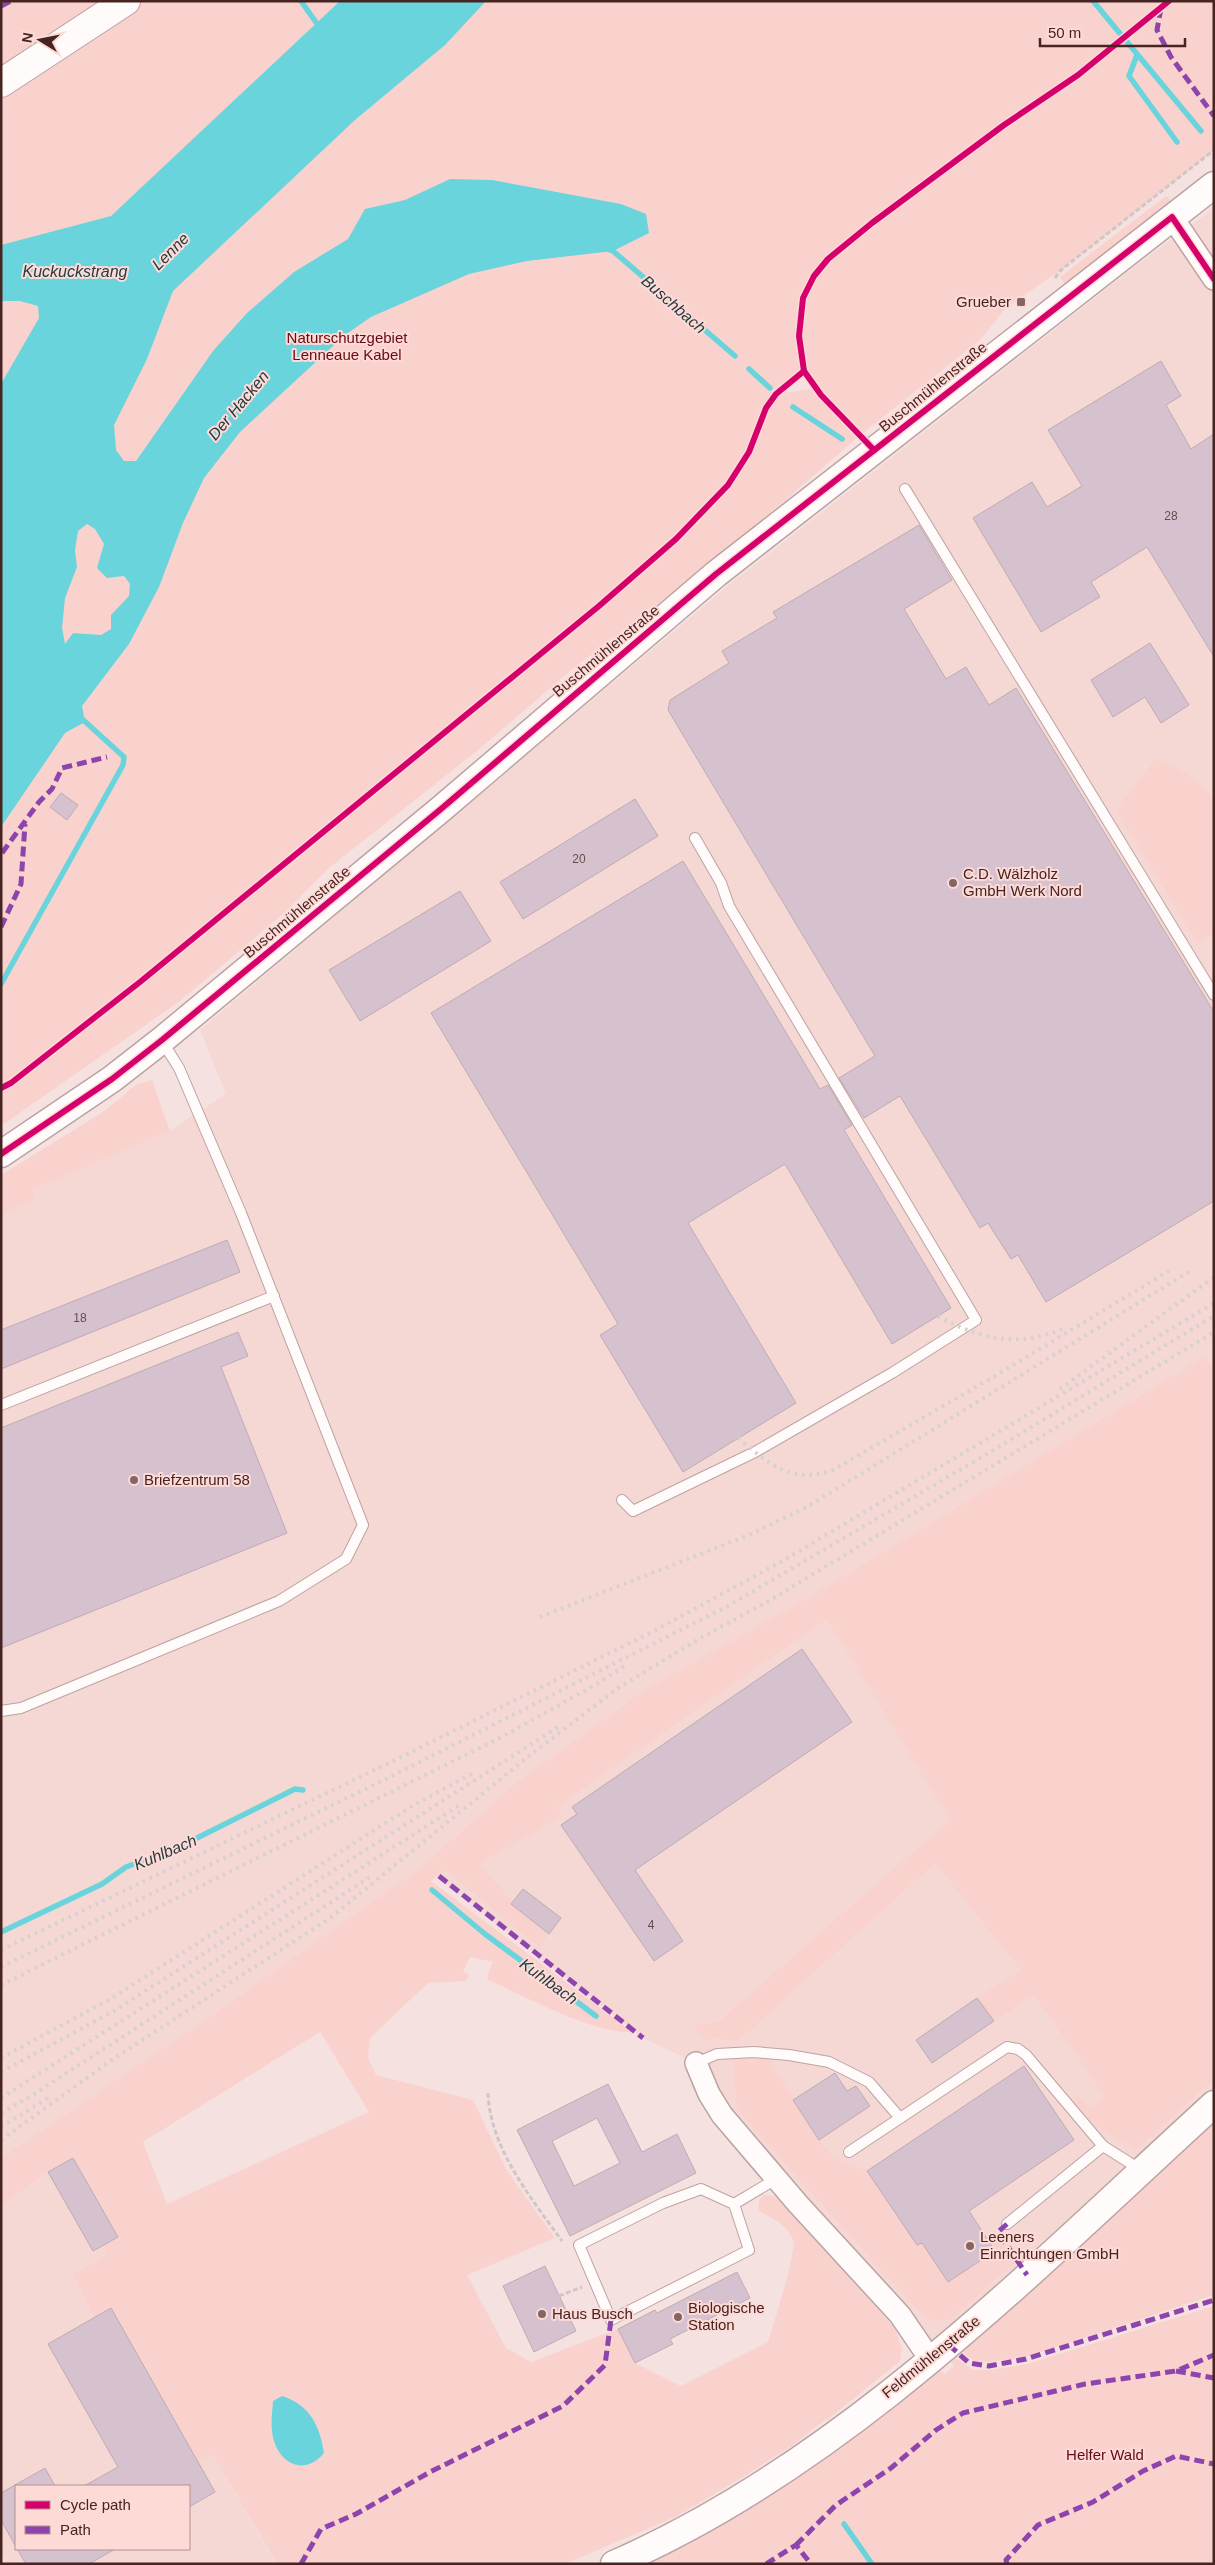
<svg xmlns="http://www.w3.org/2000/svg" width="1215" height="2565" font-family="Arial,sans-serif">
	<rect width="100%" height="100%" fill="#f5e2e0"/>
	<g fill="#f5d7d4" fill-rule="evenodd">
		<path d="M1214,208V2104L930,2359L798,2204L696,2063L643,2038L423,1866L1,2167V1215L35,1199L32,1190L170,1131L226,1094L200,1030L729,585L1133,268Z"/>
		<path d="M73,2158L118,2237L108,2254L73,2274L111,2308L199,2463L213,2455L276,2564H7L1,2554V2206L48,2172ZM16,2486H189V2549H16Z"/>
	</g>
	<g fill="#f9d2ce" fill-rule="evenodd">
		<path d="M1,1H1214V150L1061,270L1006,308L980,340L859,436L728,550L569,672L477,751L329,868L284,913L180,1001L1,1126ZM804,371L816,388L777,394Z"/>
		<path d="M1166,196L1170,199V203L1065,284L1060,277Z"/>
		<path d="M1156,758C1180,767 1197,779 1214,799V933L1197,942L1116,810Z"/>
		<path d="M152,1080L170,1131L32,1190L35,1199L1,1215V1175L103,1112L137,1084Z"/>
		<path d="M1204,1357L1214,1370V2079L1138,2148L1134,2149L1098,2127L1071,2102L1078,2097L1091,2109L1105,2096L1034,1995L994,2021L977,1998L1021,1970L935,1863L738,2041L714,2038L707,2041L698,2033L695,2026L718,2022L950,1820L827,1619L558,1806L562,1816L479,1864L513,1902L511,1904L549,1934L540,1947L445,1870L431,1881L632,2032C593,2034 525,1996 488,1980L487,1976L493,1962L470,1957L463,1971L469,1975L466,1981L428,1983L370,2038L368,2057L376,2075L473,2100L507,2171L555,2238L467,2275L506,2348L531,2362L618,2329L635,2363L681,2386L768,2342C773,2326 797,2251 793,2240C789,2226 771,2217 758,2211L759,2200L764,2195L775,2196L895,2328L902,2349L900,2361L827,2420L826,2419L793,2445L743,2477L675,2517L565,2564H277L213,2455L198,2463L111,2308L95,2317L73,2274L108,2254L103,2245L117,2237L73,2158L48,2172L1,2206V2158L196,2027L423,1866L516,1783L644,1691L815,1594ZM320,2032L369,2112L167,2204L143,2142Z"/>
		<path d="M768,2057L819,2140L833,2157L867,2171L917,2245L922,2243L948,2282L995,2251L985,2236L995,2230L1015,2262L950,2319L935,2321L926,2318L906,2298L905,2293L891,2281L737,2110L732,2058Z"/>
		<path d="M1214,2104V2295L1025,2357L989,2362L975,2361L969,2358L953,2341Z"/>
		<path d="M1214,2306V2564H641L782,2487L826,2456L940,2370L945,2374L954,2366L951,2362L956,2358L973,2370H990L1027,2364Z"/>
	</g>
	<g fill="#69d4dc" fill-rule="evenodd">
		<path d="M340,1H486L445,45L355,120L173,291L147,359L114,425L116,450L124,461H136L213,351L247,313L294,272L348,239L365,209L405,200L450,179L492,180L621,204L646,214L649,233L613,251L527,261L469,274L371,317L345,335L240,432L204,478L183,523L159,587L129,644L82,706L85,722L65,733L1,827V384L39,318L38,306L20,301H1V245L111,216ZM87,524L95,529L104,544L97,568L107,578L124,576L130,584L129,596L111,615V629L101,635L73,633L65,644L62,628L65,598L77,567L75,550L78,531Z"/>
		<path d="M282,2396C310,2405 320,2426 324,2453C306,2475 282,2466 274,2441C270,2428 272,2414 273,2401Z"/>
	</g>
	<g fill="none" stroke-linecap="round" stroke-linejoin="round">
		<g stroke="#69d4dc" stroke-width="5.5">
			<path d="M301,1L320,28"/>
			<path d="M1093,1L1201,131"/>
			<path d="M1137,55L1129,76L1177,142"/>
			<path d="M607,249L613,251L735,356"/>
			<path d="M749,369L770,388"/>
			<path d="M793,407L842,439"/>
			<path d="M1,984L123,765L124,757L80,717"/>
			<path d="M432,1890L485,1934L596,2016"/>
			<path d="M1,1932L102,1884L126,1867L175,1849L295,1789L303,1790"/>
			<path d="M844,2524L872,2564"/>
		</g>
	</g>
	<g fill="#d6c1ce" stroke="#bdacb5" fill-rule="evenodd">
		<path d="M1161,361L1181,396L1166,405L1191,449L1214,434V657L1147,547L1091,582L1100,597L1041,632L973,518L1032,482L1047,507L1082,486L1048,430Z"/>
		<path d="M919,525L952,580L904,609L946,679L966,667L989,705L1016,688L1214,1012V1201L1046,1302L1018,1255L1011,1259L988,1223L980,1228L900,1096L864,1118L839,1078L875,1056L668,710L670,700L729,663L722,651L777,618L773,612Z"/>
		<path d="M1150,643L1189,705L1161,723L1145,697L1113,717L1091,680Z"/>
		<path d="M61,793L78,805L67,820L50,807Z"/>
		<path d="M635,799L658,836L523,919L500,882Z"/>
		<path d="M683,861L820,1089L828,1085L852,1125L844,1130L951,1308L892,1344L785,1164L688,1223L796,1403L683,1472L600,1335L618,1324L431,1013Z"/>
		<path d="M460,891L491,941L360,1021L329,970Z"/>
		<path d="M227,1240L240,1272L1,1369V1330Z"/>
		<path d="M238,1332L248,1356L221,1367L287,1533L1,1648V1428Z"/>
		<path d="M802,1649L852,1722L635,1870L683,1941L654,1961L561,1825L577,1814L572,1807Z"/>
		<path d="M523,1889L561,1918L549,1934L511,1904Z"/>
		<path d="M977,1998L994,2021L932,2063L916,2040Z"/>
		<path d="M1024,2066L1074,2140L969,2211L995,2251L948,2282L922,2243L917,2245L867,2171Z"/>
		<path d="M835,2073L847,2091L856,2086L870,2106L819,2140L793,2100Z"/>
		<path d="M608,2084L642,2152L677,2134L696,2173L570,2236L517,2130ZM597,2118L620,2163L574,2186L552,2141Z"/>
		<path d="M73,2158L118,2237L93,2251L48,2172Z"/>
		<path d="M545,2266L576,2331L534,2352L503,2286Z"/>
		<path d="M737,2272L750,2298L670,2339L673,2344L635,2363L618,2329L655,2310L657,2313Z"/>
		<path d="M111,2308L215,2492L189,2507V2486H84L118,2467L48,2344Z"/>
		<path d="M45,2468L55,2486H16V2547L1,2520V2493Z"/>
		<path d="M17,2549H115L89,2564H26Z"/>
	</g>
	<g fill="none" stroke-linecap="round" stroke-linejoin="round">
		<g stroke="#bba3a2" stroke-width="12">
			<g id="service">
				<path d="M905,489L1214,995"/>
				<path d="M1,1405L274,1296"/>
				<path d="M622,1500L633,1511L755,1452L892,1373L976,1320L729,906L721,883L695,838"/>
				<path d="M1,1711L21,1708L279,1601L346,1559L363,1525L241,1213L179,1068L162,1041"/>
				<path d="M696,2063L717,2054L754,2052L789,2055L829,2062L869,2082L900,2118"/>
				<path d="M849,2152L1007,2047L1018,2049L1026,2055L1103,2146"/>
				<path d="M701,2189L734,2204L749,2250L611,2320L579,2245L663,2203Z"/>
				<path d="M734,2204L776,2179"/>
				<path d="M1007,2224L1103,2146L1141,2170"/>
			</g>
		</g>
		<g stroke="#bba3a2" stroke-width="24">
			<g id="minor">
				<path d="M1172,217L1214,279"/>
				<path d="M696,2063L709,2094L722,2115L798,2204L900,2315L930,2359"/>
			</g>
		</g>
		<g stroke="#bba3a2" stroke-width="29">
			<g id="tertiary">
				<path d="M1,1154L112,1079L162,1040L441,809L716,574L1214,185"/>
				<path d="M614,2564C844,2464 1031,2271 1214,2104"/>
			</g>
		</g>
		<g stroke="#bba3a2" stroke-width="30">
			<path id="secondary" d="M1,83L126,1"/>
		</g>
		<g stroke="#d0c6c5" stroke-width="3" stroke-dasharray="5 2.5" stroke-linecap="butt">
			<path d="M1055,278L1061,270L1214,150"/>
			<path d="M488,2093C490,2148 531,2198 562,2241"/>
			<path d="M559,2296L582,2287"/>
		</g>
		<use href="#service" stroke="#fefbfa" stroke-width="10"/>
		<use href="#minor" stroke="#fefbfa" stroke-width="21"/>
		<use href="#tertiary" stroke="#fefbfa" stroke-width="26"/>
		<use href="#secondary" stroke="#fefbfa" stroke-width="28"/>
		<g stroke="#d7d0d0" stroke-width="4" stroke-dasharray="2.5 5" stroke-linecap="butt">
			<path d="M938,1316C979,1339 1018,1348 1062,1329"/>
			<path d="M1060,1389L1214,1277"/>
			<path d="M738,1438C768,1463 790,1484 831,1471L990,1379L1172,1269"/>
			<path d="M540,1617L749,1535L807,1507L1190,1271"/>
			<path d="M1,1950L389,1763L654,1631L786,1559L1214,1303"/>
			<path d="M1,1967L394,1775L728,1606L982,1457L1214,1316"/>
			<path d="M1,1985L500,1738L595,1685L628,1664"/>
			<path d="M1,2058L112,1998L412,1806L475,1772"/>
			<path d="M1,2072L114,2011L558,1727"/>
			<path d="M1,2098L458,1806"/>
			<path d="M1,2113L31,2096L370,1877"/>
			<path d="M1,2127L48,2098"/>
			<path d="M1,2140L116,2057L330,1918L524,1760L618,1688L704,1636L767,1602L1214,1332"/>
		</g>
		<g stroke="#8e44ad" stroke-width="5" stroke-dasharray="10 5" stroke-linecap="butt">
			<path d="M1,6L11,1"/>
			<path d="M1161,8L1157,30L1171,57L1214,116"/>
			<path d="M2,853L39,802L52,789L62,768L107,757"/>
			<path d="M1,927L21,884L25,824"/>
			<path d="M439,1876L643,2038"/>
			<path d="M1007,2224L998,2232L1027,2275"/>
			<path d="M949,2345L969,2363L989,2366L1026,2359L1214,2300"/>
			<path d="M1176,2371L1214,2378"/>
			<path d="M796,2545L836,2505L891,2468L936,2430L963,2413L1085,2384L1176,2371L1214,2355"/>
			<path d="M301,2564L321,2529L356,2514L430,2472L563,2406L605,2365L611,2320"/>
			<path d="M766,2564L796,2545L811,2564"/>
			<path d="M1007,2564L1006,2560L1038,2525L1093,2502L1143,2471L1176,2456L1214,2464"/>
		</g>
		<g stroke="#fedad7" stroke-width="9">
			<g id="cycleway">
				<path d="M804,371L799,336L803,298L814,276L828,259L872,223L1004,125L1078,75L1169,1"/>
				<path d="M804,371L821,395L874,450"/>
				<path d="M1,1088L11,1083L140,982L599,606L676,539L728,485L749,452L766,408L776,394L804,371"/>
				<path d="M1,1154L112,1079L162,1040L441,809L716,574L1172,217L1214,279"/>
			</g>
		</g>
		<use href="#cycleway" stroke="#d6006c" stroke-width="6"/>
	</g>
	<g fill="#836664" stroke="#fedad7" stroke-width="2">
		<rect x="1016" y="297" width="10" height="10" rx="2.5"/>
		<circle cx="953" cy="883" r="5"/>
		<circle cx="134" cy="1480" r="5"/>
		<circle cx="970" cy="2246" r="5"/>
		<circle cx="542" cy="2314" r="5"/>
		<circle cx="678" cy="2317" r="5"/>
	</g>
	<g text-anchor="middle" stroke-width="4" stroke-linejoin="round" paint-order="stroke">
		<g font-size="12" fill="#694b4d">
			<text x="1171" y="520">28</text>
			<text x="579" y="863">20</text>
			<text x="80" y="1322">18</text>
			<text x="651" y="1929">4</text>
		</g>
		<g font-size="15" fill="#452422" stroke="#fedad7" text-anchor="start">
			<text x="1011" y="307" text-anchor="end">Grueber</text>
			<text x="963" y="879">C.D. Wälzholz<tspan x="963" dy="17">GmbH Werk Nord</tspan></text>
			<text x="144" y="1485">Briefzentrum 58</text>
			<text x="980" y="2242">Leeners<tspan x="980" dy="17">Einrichtungen GmbH</tspan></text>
			<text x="688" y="2313">Biologische<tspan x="688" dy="17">Station</tspan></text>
			<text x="552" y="2319">Haus Busch</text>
		</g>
		<g font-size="15" fill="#660912" stroke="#fedad7">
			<text x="347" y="343">Naturschutzgebiet<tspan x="347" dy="17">Lenneaue Kabel</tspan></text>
			<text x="1105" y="2460">Helfer Wald</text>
		</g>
		<g font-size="15" fill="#452422" stroke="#fedad7">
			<text transform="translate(933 387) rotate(-39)" y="5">Buschmühlenstraße</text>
			<text transform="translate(606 651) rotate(-40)" y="5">Buschmühlenstraße</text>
			<text transform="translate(297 912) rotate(-40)" y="5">Buschmühlenstraße</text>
			<text transform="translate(931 2357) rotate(-39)" y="5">Feldmühlenstraße</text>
		</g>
		<g font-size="16" font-style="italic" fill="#243d40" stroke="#fedad7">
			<text transform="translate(170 251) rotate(-45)" y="6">Lenne</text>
			<text x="75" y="277">Kuckuckstrang</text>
			<text transform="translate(674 304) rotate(41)" y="6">Buschbach</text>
			<text transform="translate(238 405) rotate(-50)" y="6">Der Hacken</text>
			<text transform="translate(165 1852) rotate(-23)" y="6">Kuhlbach</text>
			<text transform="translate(549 1981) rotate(36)" y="6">Kuhlbach</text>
		</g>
	</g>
	<rect width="1215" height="2565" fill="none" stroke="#452422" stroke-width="5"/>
	<rect x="15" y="2485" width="175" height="65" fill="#fedad7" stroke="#b4918f"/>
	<rect x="25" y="2501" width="25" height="8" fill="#d6006c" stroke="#b4918f"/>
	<text x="60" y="2510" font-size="15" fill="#452422">Cycle path</text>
	<rect x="25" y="2526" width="25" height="8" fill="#8e44ad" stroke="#b4918f"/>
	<text x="60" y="2535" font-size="15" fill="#452422">Path</text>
	<g transform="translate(40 40) rotate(280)" stroke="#fedad7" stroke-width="4" paint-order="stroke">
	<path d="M0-4L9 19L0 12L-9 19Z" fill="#452422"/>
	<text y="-8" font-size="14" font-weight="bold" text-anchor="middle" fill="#452422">N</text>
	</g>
	<path d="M1040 38v8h145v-8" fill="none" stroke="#452422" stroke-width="2.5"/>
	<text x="1048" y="38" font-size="15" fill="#452422" stroke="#fedad7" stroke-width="4" paint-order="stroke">50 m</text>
</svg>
